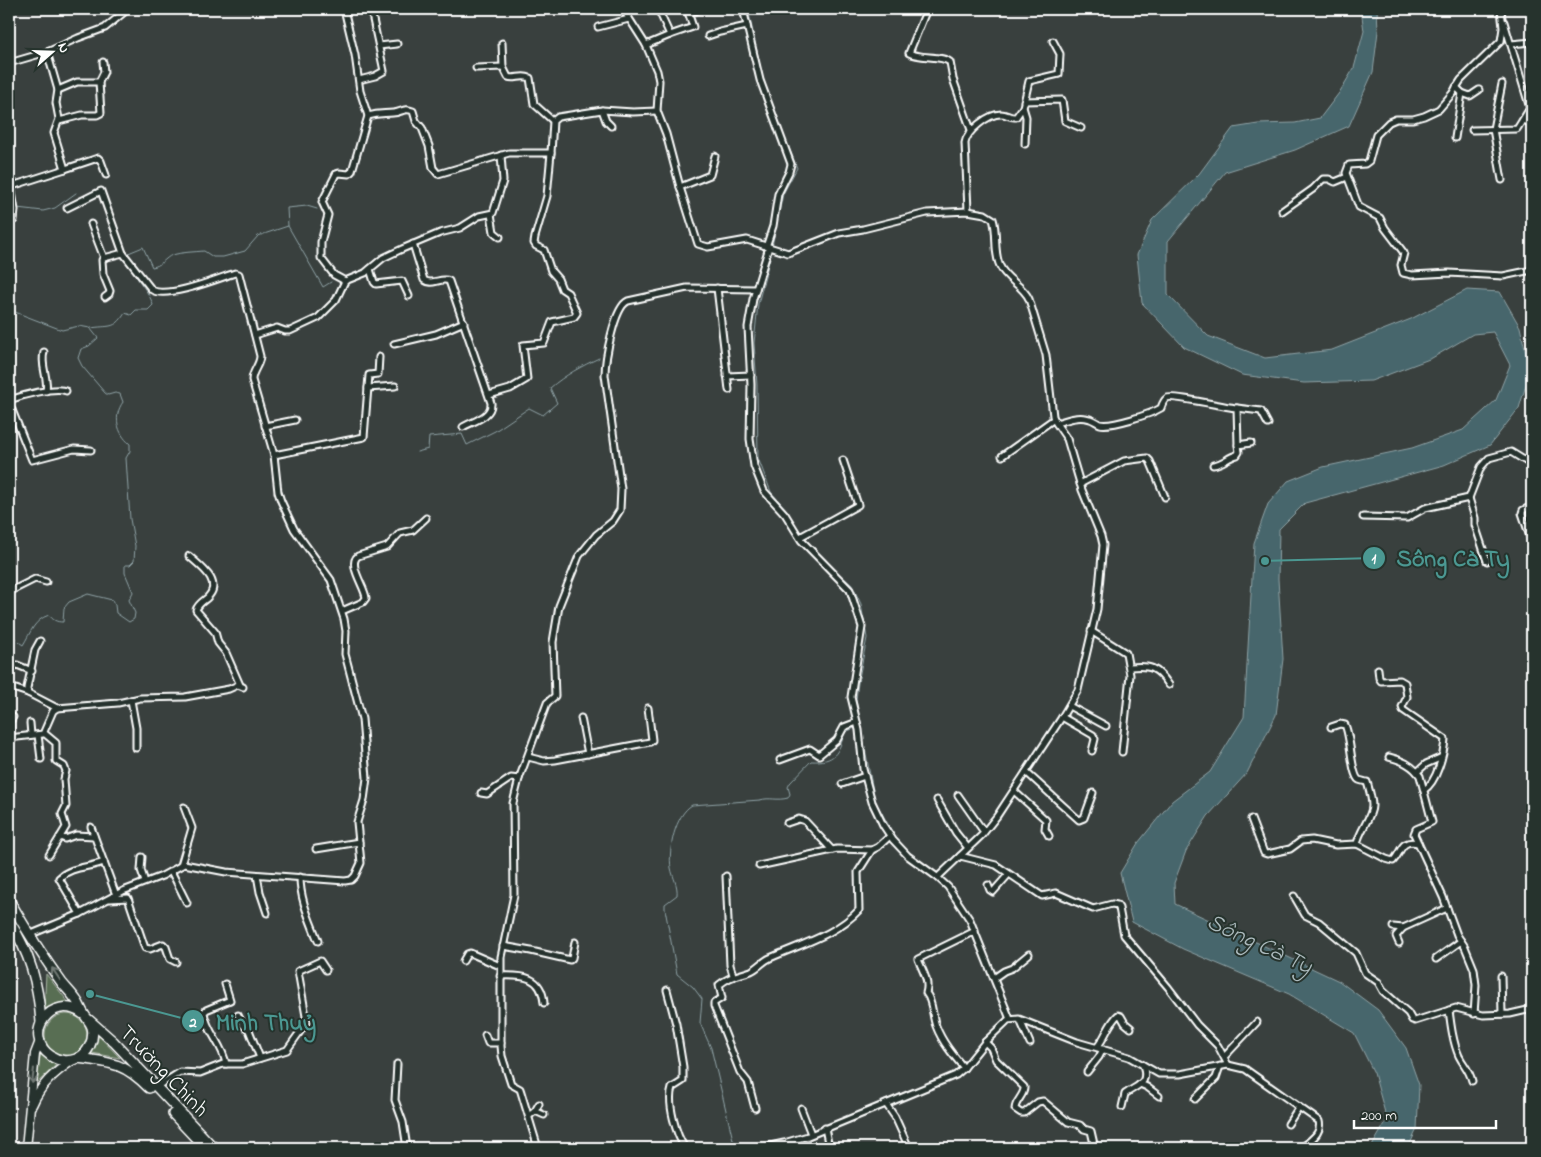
<svg xmlns="http://www.w3.org/2000/svg" width="1541" height="1157" font-family="'Indie Flower',sans-serif">
	<rect width="100%" height="100%" fill="#39403e"/>
	<filter id="ink" filterUnits="userSpaceOnUse"><feTurbulence type="fractalNoise" baseFrequency=".02" numOctaves="2"/><feDisplacementMap in="SourceGraphic" scale="10" xChannelSelector="R" yChannelSelector="G"/><feConvolveMatrix kernelMatrix="1 2 1 2 8 2 1 2 1" color-interpolation-filters="sRGB"/></filter>
	<g filter="url(#ink)">
		<g fill="#586e52" stroke="#acb6a8">
			<path d="M46,974L69,1003L56,1004L44,1013Z"/>
			<circle cx="66" cy="1035" r="21"/>
			<path d="M98,1035L120,1058L92,1053Z"/>
			<path d="M41,1051L47,1058L58,1063L34,1086Z"/>
		</g>
		<path fill="#46666c" stroke="#90a3a7" d="M1361,9H1377L1378,31L1373,72L1349,126L1295,150L1225,172L1168,241V295L1208,336L1265,358L1332,350L1411,319L1467,290L1500,292L1520,327L1530,372L1519,408L1490,445L1444,465L1305,503L1279,529L1278,579L1283,659L1276,715L1247,773L1208,816L1186,851L1174,883L1175,904L1339,981L1378,1010L1406,1048L1419,1085L1417,1129L1408,1148H1371L1387,1120L1374,1073L1354,1033L1289,994L1183,949L1132,922L1120,873L1138,843L1172,801L1210,772L1244,717L1254,543L1268,504L1288,481L1323,467L1412,448L1463,430L1496,400L1510,365L1493,332L1473,334L1432,358L1371,381L1304,383L1242,375L1184,347L1142,303L1137,255L1152,220L1199,174L1233,128L1258,124L1295,123L1320,118L1339,93L1354,68L1364,31Z"/>
		<g fill="none" stroke-linecap="round" stroke-linejoin="round">
			<g stroke="#90a3a7" stroke-width="1">
				<path d="M748,9L764,84"/>
				<path d="M17,208L43,211L55,208L76,193"/>
				<path d="M317,209L307,206L287,208L288,226L323,287L331,282"/>
				<path d="M772,246L783,194L797,168L778,120"/>
				<path d="M772,250L758,304L754,343L757,385L758,458L771,492L787,510L800,534"/>
				<path d="M126,254L143,247L152,267C161,266 165,258 172,255C182,252 194,252 204,251L213,257H223L245,251L258,236L288,226"/>
				<path d="M9,304L15,312L62,330L79,326L90,328L98,338L89,346L81,349L78,358L82,366L105,393L108,395L115,393L120,394L123,402C113,416 117,433 130,444V451L126,458L130,519L135,546L134,561L130,565H125V573L133,592L129,600L135,613L134,619L129,622L116,613L115,605L112,600L88,594L69,602L64,608L63,622C56,622 53,620 49,615C34,620 31,632 23,645C17,642 15,636 9,633"/>
				<path d="M91,328C109,325 115,330 125,313L131,315L136,310H148L153,305C149,291 138,282 132,269"/>
				<path d="M417,452L428,449L429,437L462,434L467,445L495,431L529,408L543,415L557,403L550,388C565,375 582,366 599,358"/>
				<path d="M803,538L815,551"/>
				<path d="M823,559L852,585L861,604L867,638L858,683L856,700L863,738L875,801L897,840L905,849"/>
				<path d="M907,852L914,857"/>
				<path d="M931,870L938,875"/>
				<path d="M954,892L965,908"/>
				<path d="M974,924L995,976"/>
				<path d="M997,979L1001,990"/>
				<path d="M735,1148L711,1048L700,1023L702,999L693,987L677,974L665,909V904L677,895C678,885 673,878 671,868C668,850 675,815 692,805L760,800C770,797 777,801 788,798L790,794L788,787L790,783L811,761C835,762 838,754 845,732L855,728"/>
			</g>
			<g stroke="#fff" stroke-width="9">
				<g id="minor">
					<path d="M344,9L355,55L360,91L368,116L352,171L349,174L339,173L336,174L322,202L328,215L321,242V258L334,275L345,281"/>
					<path d="M623,9L646,45L657,71L659,81L657,111L666,134L680,187L698,244L708,247L747,240L788,253L839,233L863,229L927,213L968,211L985,214L993,219C998,234 993,252 1000,266C1006,280 1023,285 1029,299L1046,355L1053,416L1056,423L1067,439L1082,490L1101,536L1103,545L1097,609L1078,690L1062,717L997,816L982,835L938,877"/>
					<path d="M660,9L659,11L670,35"/>
					<path d="M743,9L760,80L791,164L789,172L778,194L773,226L766,247"/>
					<path d="M927,9L909,53C921,59 941,55 950,62L953,79L971,130"/>
					<path d="M1501,9L1503,28L1501,41L1461,80L1452,94L1439,109L1424,116L1413,119H1396L1389,122L1376,135L1369,161L1365,164L1349,165L1346,173L1359,207L1380,218L1385,228L1404,253L1401,265L1403,273L1412,275L1449,273L1503,276L1532,270"/>
					<path d="M688,13L702,9"/>
					<path d="M1504,22L1532,115"/>
					<path d="M598,27L629,19"/>
					<path d="M708,36L720,32L747,26"/>
					<path d="M502,43L503,67L508,77C515,80 522,74 530,78L534,104L553,121"/>
					<path d="M1511,44L1532,42"/>
					<path d="M646,45L670,35L693,27L687,9"/>
					<path d="M379,46L397,44"/>
					<path d="M9,63L47,52L78,38L105,28L128,9"/>
					<path d="M476,68L503,67"/>
					<path d="M359,80L375,76L384,71L372,15"/>
					<path d="M1502,84L1493,129L1502,180"/>
					<path d="M58,90L77,82H99"/>
					<path d="M1462,93L1470,96L1479,90"/>
					<path d="M1024,101L1062,100L1065,121L1081,128"/>
					<path d="M1023,107L1026,117L1025,144"/>
					<path d="M602,110L606,121L611,126"/>
					<path d="M368,116C379,113 383,114 393,113C401,113 404,107 413,111L416,121L422,128L429,146L433,168L438,174L509,153H551L553,121L558,117L602,110L633,112L657,111"/>
					<path d="M1523,120L1532,124"/>
					<path d="M59,121L82,115H97L101,113L99,82L104,72L103,62"/>
					<path d="M1472,130L1517,129L1530,108"/>
					<path d="M1455,138L1462,93L1456,87"/>
					<path d="M65,169L98,158L101,161L106,175"/>
					<path d="M9,185L12,186L65,169L54,133L59,119L56,103L58,90L47,52"/>
					<path d="M11,186L15,210L14,220"/>
					<path d="M680,187L710,175L715,156"/>
					<path d="M67,208L101,191L123,253"/>
					<path d="M968,211L965,143C967,131 988,114 1001,114C1007,114 1010,118 1016,117L1023,107L1029,81L1059,74L1060,54L1053,41"/>
					<path d="M1282,211L1313,189L1323,179H1329L1335,182L1347,177"/>
					<path d="M491,214L494,232L500,237"/>
					<path d="M91,224L104,258"/>
					<path d="M413,244L424,280C432,286 441,277 449,281L491,403C492,417 473,421 463,427"/>
					<path d="M769,247L753,299L748,327L751,385L750,439L754,466L764,491L785,514L801,540L850,590L862,627L851,697L859,730L863,769L872,802L883,825L893,840L908,856L937,877L948,887L970,920L1010,1019"/>
					<path d="M370,269L374,282L376,284L402,281L409,296"/>
					<path d="M717,288L729,390"/>
					<path d="M255,335L277,328L285,331H290L318,318L336,300L345,281L365,273L383,258L402,249L440,233L460,228L479,216L493,213L503,181L501,155"/>
					<path d="M394,344L436,334L464,322"/>
					<path d="M44,352C40,365 49,379 46,391"/>
					<path d="M727,376L751,375"/>
					<path d="M368,388L395,386"/>
					<path d="M489,395L510,389L527,379L523,345L544,343L552,322L574,317L577,313L568,293L562,289L558,279L551,271L544,250L536,246L534,243L535,237L547,196L551,153"/>
					<path d="M9,400C21,396 55,386 66,391"/>
					<path d="M9,405L12,410L32,460L74,449L91,450"/>
					<path d="M1237,408L1261,411L1268,424"/>
					<path d="M1056,423C1068,420 1078,415 1090,419C1094,420 1097,423 1100,424C1111,427 1151,414 1161,408C1162,405 1163,401 1167,398C1172,395 1226,407 1237,408L1238,445L1251,443"/>
					<path d="M265,426L295,420"/>
					<path d="M274,455L364,437L369,375L378,374L379,357"/>
					<path d="M1002,456L1054,419"/>
					<path d="M1213,465C1223,464 1228,457 1237,455L1239,452L1238,445"/>
					<path d="M1080,484L1124,461L1147,458L1150,461L1165,497"/>
					<path d="M1469,498L1475,518V525L1487,561"/>
					<path d="M1532,506L1523,510L1522,513L1532,543"/>
					<path d="M1363,517L1407,518L1425,508L1469,498L1481,467L1489,458L1511,452L1532,465"/>
					<path d="M800,537L858,505L843,460"/>
					<path d="M189,556C200,566 224,582 207,598C202,602 198,604 196,610L215,632L218,643L226,653L240,685"/>
					<path d="M1531,582L1532,581"/>
					<path d="M9,592L35,579L46,582"/>
					<path d="M342,611L363,602L366,598C365,587 347,564 358,556L387,547L400,533L413,530L426,518"/>
					<path d="M1091,631L1126,653L1130,675L1122,752"/>
					<path d="M17,665L32,671"/>
					<path d="M1130,667C1150,665 1157,667 1169,685"/>
					<path d="M1378,669L1379,678L1381,681L1400,680L1405,683L1407,697L1402,707L1403,710L1445,739C1444,753 1437,782 1424,790"/>
					<path d="M13,688L28,693L57,708"/>
					<path d="M28,693L27,688L35,650L40,641"/>
					<path d="M131,700L136,728V748"/>
					<path d="M1069,706L1106,726"/>
					<path d="M1062,717L1093,735L1095,739L1092,751"/>
					<path d="M581,718L588,754"/>
					<path d="M30,723L31,735"/>
					<path d="M1331,727L1340,724L1345,725C1351,736 1351,775 1359,780C1359,780 1366,782 1367,782C1369,789 1372,798 1372,806C1372,817 1359,831 1357,844"/>
					<path d="M44,733L56,743V761L64,766L66,771L64,779L66,806L62,814L66,827L49,855"/>
					<path d="M38,735L41,759"/>
					<path d="M9,738L43,734L53,711L57,708L118,703L140,698L185,697L229,689L238,685L243,687"/>
					<path d="M10,738V722L13,717"/>
					<path d="M528,757L544,761L555,760L650,742L652,740L648,708"/>
					<path d="M1389,757C1402,760 1413,765 1420,776L1432,822L1416,829L1414,834L1443,897L1457,935L1465,947L1474,969L1476,985L1474,1014"/>
					<path d="M780,760L810,749L819,755L837,740L844,727L857,722"/>
					<path d="M1026,772L1079,820L1084,818L1093,793"/>
					<path d="M1417,772L1426,764L1440,758"/>
					<path d="M842,784L865,776"/>
					<path d="M1014,791L1046,820L1045,829L1049,836"/>
					<path d="M481,793L487,794L511,778L519,779"/>
					<path d="M958,795L984,832"/>
					<path d="M937,800L956,833L968,848"/>
					<path d="M1251,819L1264,853L1267,854L1290,849L1301,841L1312,840L1336,845L1357,844L1386,859L1393,861C1402,852 1400,839 1418,843"/>
					<path d="M787,823L799,819L805,821L832,850"/>
					<path d="M91,827L116,895"/>
					<path d="M60,837L65,839L76,835L94,836"/>
					<path d="M316,849L359,842"/>
					<path d="M960,856L996,865L1042,896L1056,893L1093,909L1112,904L1117,905L1119,908L1124,935L1168,987L1197,1025L1218,1046L1228,1065"/>
					<path d="M142,857L141,870L145,882"/>
					<path d="M181,865L192,828L184,807"/>
					<path d="M759,866L837,849L872,850L878,847L890,836"/>
					<path d="M171,871L187,903"/>
					<path d="M257,875L260,892L267,913"/>
					<path d="M726,876L730,965L733,975"/>
					<path d="M300,877C300,900 310,920 318,941"/>
					<path d="M988,885L990,890L993,892L1008,875"/>
					<path d="M1294,896L1305,915L1319,922L1356,953L1365,973L1378,982L1383,991L1408,1013L1412,1020L1415,1021L1456,1008L1483,1015L1510,1014L1532,1009"/>
					<path d="M110,899L128,898L145,948L150,949L163,944L166,947L170,959L176,962"/>
					<path d="M80,914L59,878C72,866 88,868 104,862"/>
					<path d="M1393,927L1403,928L1447,908"/>
					<path d="M29,935L80,914L123,891L162,876L184,864L226,872L345,881L351,880L355,876L361,863L357,822L364,800L367,778L362,719L345,654L346,631L344,619L331,580L294,529L281,501L278,492L274,455L252,380C252,371 260,365 260,356L239,274L235,273C217,279 167,299 152,290L123,253L104,258L102,260L103,274L110,291L109,294L105,297"/>
					<path d="M1399,943L1396,936L1403,928"/>
					<path d="M503,946L531,951L570,960L572,958L575,942"/>
					<path d="M1436,959L1461,941"/>
					<path d="M463,961L467,954L470,953L500,966"/>
					<path d="M500,976C523,975 542,976 544,1003"/>
					<path d="M1501,976L1502,1014"/>
					<path d="M994,978L1004,971L1012,968L1029,954"/>
					<path d="M225,984L230,1000L206,1010L204,1013C207,1032 223,1045 226,1064"/>
					<path d="M667,990L676,1024L683,1067V1081L672,1088C667,1103 676,1135 685,1148"/>
					<path d="M1449,1010C1451,1026 1453,1042 1459,1056C1464,1066 1469,1069 1472,1081"/>
					<path d="M238,1015L243,1025L249,1030L260,1058"/>
					<path d="M1020,1020L1030,1043"/>
					<path d="M485,1035L488,1043H501"/>
					<path d="M985,1042L991,1048L996,1060L1024,1087C1025,1095 1015,1101 1015,1109L1021,1113H1024L1038,1102L1043,1101L1068,1122L1080,1125L1084,1129L1091,1131L1094,1144L1099,1148"/>
					<path d="M1097,1047C1106,1037 1108,1024 1118,1015L1121,1016L1125,1023L1131,1028"/>
					<path d="M1225,1056L1257,1022"/>
					<path d="M397,1064L395,1100L403,1122L407,1148"/>
					<path d="M964,1068C953,1055 942,1042 936,1026C932,1016 933,1001 926,993C930,981 922,970 918,959L975,931"/>
					<path d="M1087,1072L1099,1057L1103,1049"/>
					<path d="M1140,1084L1147,1087L1159,1096"/>
					<path d="M156,1087L180,1072L200,1073L223,1064H242L287,1050L307,1022L298,971L320,961L326,970"/>
					<path d="M1195,1099L1216,1078L1220,1066"/>
					<path d="M886,1104L895,1117L909,1148"/>
					<path d="M1122,1107L1125,1094C1139,1084 1149,1084 1143,1065"/>
					<path d="M755,1108L748,1082L740,1072L714,1006V1003L722,998L719,985C731,975 738,976 751,971C758,968 763,961 770,958C801,944 836,935 859,910L858,872L872,850"/>
					<path d="M801,1108L811,1134"/>
					<path d="M535,1111L544,1115"/>
					<path d="M529,1116L535,1111L539,1104"/>
					<path d="M1288,1124L1299,1107"/>
					<path d="M825,1128L829,1148"/>
					<path d="M538,1148L521,1092L520,1089L511,1084L502,1056L501,1046V957L514,895L513,803L519,779L547,703L555,696L553,642L559,606L579,556L596,535L613,521L620,510L621,489L605,375C605,360 614,307 628,301L687,288L756,289"/>
					<path d="M646,1148H647"/>
					<path d="M761,1148L784,1143L808,1136L956,1075L964,1068L985,1042L1008,1020L1019,1019L1077,1042L1129,1057L1159,1074H1180L1228,1065L1245,1069L1319,1121C1322,1134 1311,1139 1303,1147"/>
				</g>
			</g>
			<g stroke="#fff" stroke-width="11">
				<g id="primary">
					<path d="M32,1105C41,1084 54,1073 73,1060"/>
					<path d="M26,1148L35,1054L40,1041"/>
				</g>
			</g>
			<g stroke="#fff" stroke-width="12">
				<g id="trunk">
					<path d="M9,900C25,928 43,957 62,983C67,989 73,995 77,1001C80,1005 81,1010 84,1014C87,1019 90,1022 92,1027C95,1040 88,1054 76,1059C68,1062 58,1061 51,1056C21,1036 51,991 83,1014"/>
					<path d="M9,920C30,954 38,982 41,1022"/>
					<path d="M89,1020L114,1042L214,1148"/>
					<path d="M78,1058C110,1062 125,1063 149,1088"/>
					<path d="M173,1114L205,1148"/>
				</g>
			</g>
			<use href="#minor" stroke="#26332d" stroke-width="5"/>
			<use href="#primary" stroke="#26332d" stroke-width="8"/>
			<use href="#trunk" stroke="#26332d" stroke-width="9"/>
		</g>
		<defs><path id="oneway-shaft" d="M-6 0H5M1.5-3L5.5 0L1.5 3" fill="none" stroke-width="1.6" stroke-linecap="round" stroke-linejoin="round" transform="scale(1.25)"/></defs>
		<g stroke="#727a76">
			<use href="#oneway-shaft" transform="translate(56 974) rotate(-124)"/>
			<use href="#oneway-shaft" transform="translate(33 1076) rotate(97)"/>
		</g>
	</g>
	<g text-anchor="middle" stroke-width="4" stroke-linejoin="round" paint-order="stroke">
		<g font-size="22" fill="#fff" stroke="#26332d">
			<text transform="translate(165 1070) rotate(46)" y="8">Trường Chinh</text>
		</g>
		<g font-size="24" font-style="italic" fill="#acbabd" stroke="#26332d">
			<text transform="translate(1260 943) rotate(25)" y="8">Sông Cà Ty</text>
		</g>
	</g>
	<path fill="none" stroke="#4b9892" stroke-width="2" d="M1265 561L1374 558M90 994L193 1021"/>
	<g fill="#4b9892" stroke="#26332d" stroke-width="2">
		<circle cx="1265" cy="561" r="5"/>
		<circle cx="90" cy="994" r="5"/>
		<circle cx="1374" cy="558" r="12"/>
		<circle cx="193" cy="1021" r="12"/>
	</g>
	<g font-size="15" text-anchor="middle" font-weight="bold" fill="#fff">
		<text x="1374" y="563">1</text>
		<text x="193" y="1027">2</text>
	</g>
	<g font-size="24" text-anchor="middle" font-weight="bold" fill="#4b9892" stroke="#26332d" stroke-width="4" stroke-linejoin="round" paint-order="stroke">
		<text x="1453" y="566">Sông Cà Ty</text>
		<text x="266" y="1030">Minh Thuỷ</text>
	</g>
	<rect width="1541" height="1157" fill="none" stroke="#26332d" stroke-width="30"/>
	<rect x="15" y="15" width="1511" height="1127" fill="none" stroke="#fff" stroke-width="2" filter="url(#ink)"/>
	<g transform="translate(52 52) rotate(70)" stroke="#26332d" stroke-width="4" paint-order="stroke">
	<path d="M0-4L9 19L0 12L-9 19Z" fill="#ffffff"/>
	<text y="-8" font-size="14" font-weight="bold" text-anchor="middle" fill="#ffffff">N</text>
	</g>
	<path d="M1354 1120v8h142v-8" fill="none" stroke="#ffffff" stroke-width="2.5"/>
	<text x="1361" y="1120" font-size="15" fill="#ffffff" stroke="#26332d" stroke-width="4" paint-order="stroke">200 m</text>
</svg>
